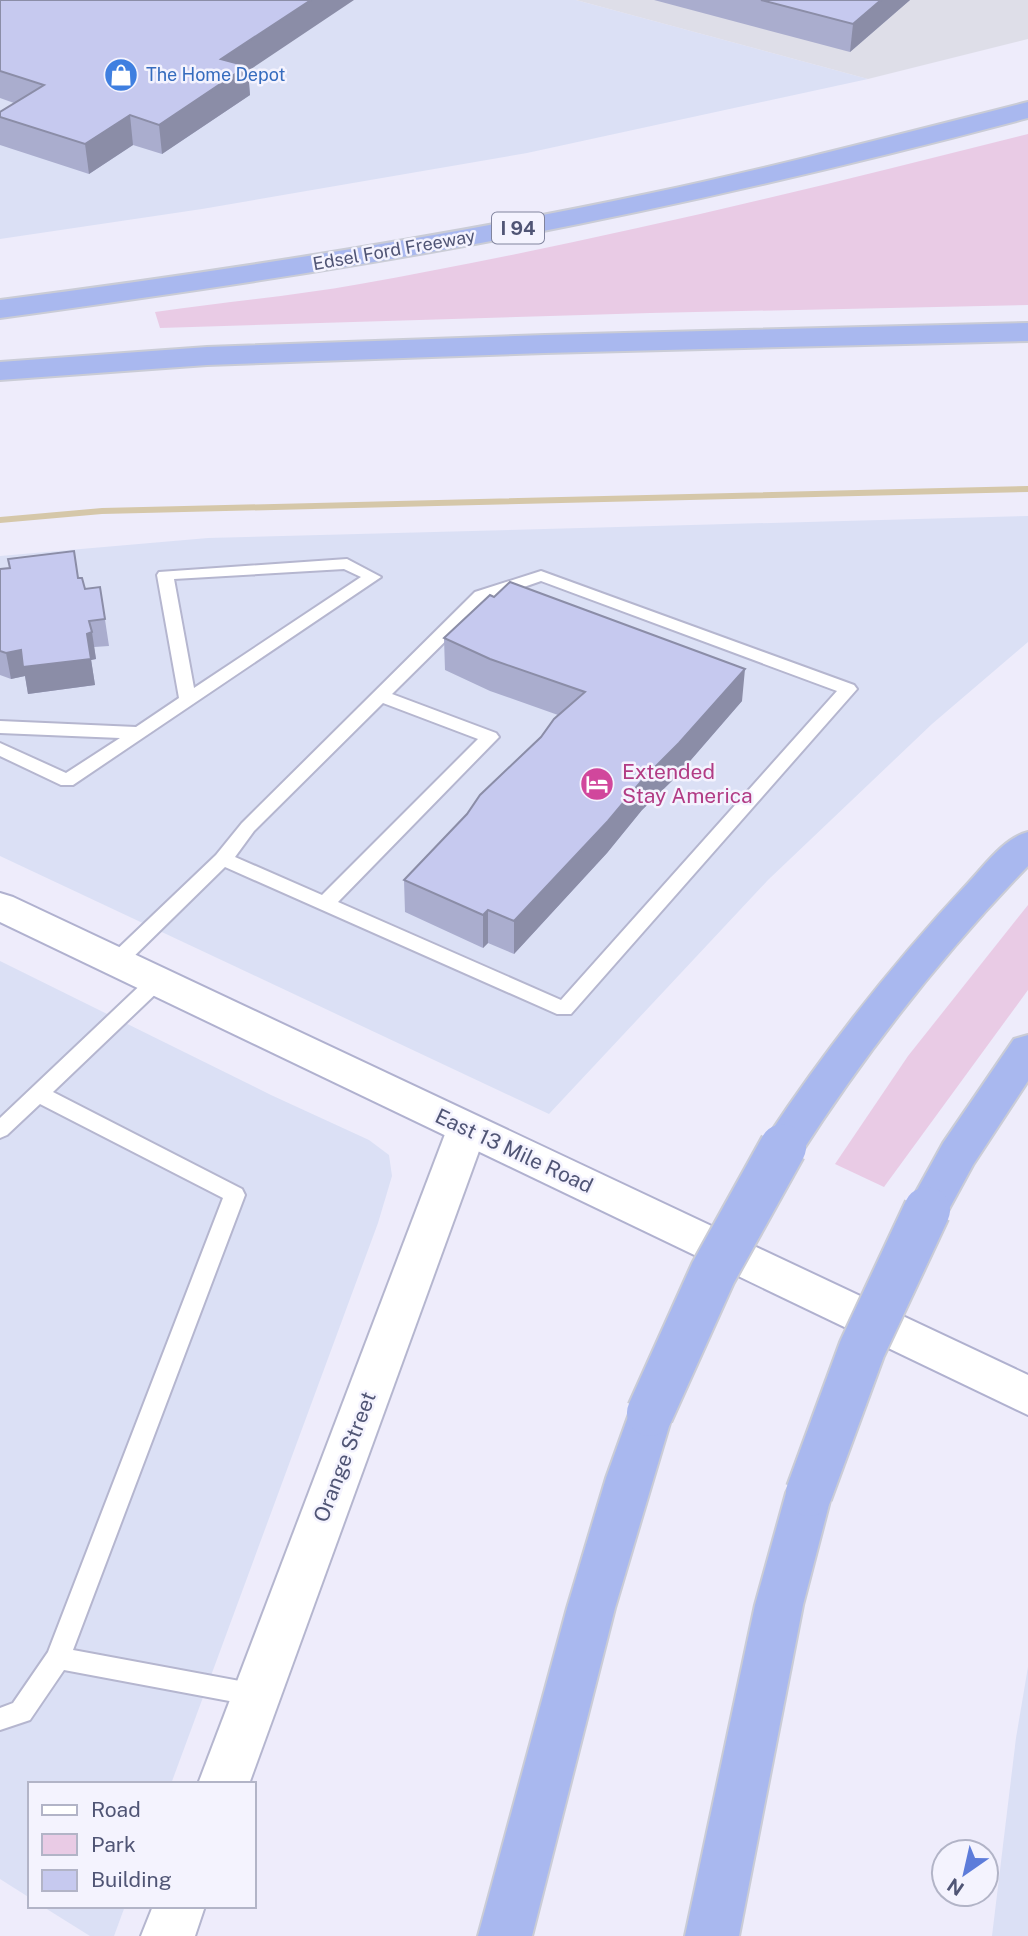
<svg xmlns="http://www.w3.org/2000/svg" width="1028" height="1936" font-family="'Public Sans',sans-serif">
	<rect width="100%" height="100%" fill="#eeecfb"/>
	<g fill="#dbe0f5">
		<path d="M0,0H576L868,79L527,153L202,209L0,239Z"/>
		<path d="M1028,516V642L932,724L768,880L549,1114L0,856V556L208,538Z"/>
		<path d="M0,961L271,1095L369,1140L389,1155L392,1176L378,1223L171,1784H30V1898L0,1879Z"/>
		<path d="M1028,1667V1936H992L1016,1738Z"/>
		<path d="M42,1906H125L114,1936H90Z"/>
	</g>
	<path fill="#dedee8" d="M576,0H1028V39L868,79Z"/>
	<g fill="#e9cbe5">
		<path d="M1028,134V305L650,313L160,328L155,312C224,302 293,296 360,284C585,244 807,190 1028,134Z"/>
		<path d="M1028,905V990L884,1187L835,1164L908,1056Z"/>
	</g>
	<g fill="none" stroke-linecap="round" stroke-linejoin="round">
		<path fill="#d5c7a9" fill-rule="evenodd" d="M1028,486V492L102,514L0,523V517L102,508Z"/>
		<g stroke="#b5b6cf" stroke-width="4">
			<g id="lane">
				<path d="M347,559L381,577L73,785H61L0,756V743L66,773L120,738L0,733V721L136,727L179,698L157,575L159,572ZM344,569L361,577L194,688L174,579Z"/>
				<path d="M541,571L854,685L857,689L571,1014H557L225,867L123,967H109L106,962L109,957L216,855L242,823L475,592ZM541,581L837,691L561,1000L338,902L499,737L496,733L392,694L487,600ZM383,703L478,739L322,895L235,857L254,831Z"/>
				<path d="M157,974L164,976L167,981L164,986L53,1092L242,1189L245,1195L73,1650L256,1684L265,1687L268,1695L265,1703L256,1706L64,1670L30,1720L0,1730V1708L13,1703L48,1652L223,1198L40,1104L7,1135L0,1138V1118L150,976Z"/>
			</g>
		</g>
		<g stroke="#b5b6cf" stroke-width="4">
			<g id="street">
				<path d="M467,1114L481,1118L487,1129L249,1784H198L447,1129L453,1118Z"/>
				<path d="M153,1906H205L195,1936H141Z"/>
			</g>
		</g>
		<g stroke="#b0b1cf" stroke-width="4">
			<path id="secondary" d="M0,893L13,897L1028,1375V1415L0,922Z"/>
		</g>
		<g stroke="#caccd6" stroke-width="4">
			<g id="highway">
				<path d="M1028,102V118C859,163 689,203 518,236C346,269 173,294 0,318V300C217,272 433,239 647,194C775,167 901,134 1028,102Z"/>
				<path d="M1028,323V341L545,353L207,365L0,380V362L207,347L545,335Z"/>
				<path d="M1028,832V866C941,956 865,1053 798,1158L783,1163L768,1158L762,1147L768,1136C828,1046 894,962 968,883C985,865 1004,838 1028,832Z"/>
				<path d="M1028,1035V1081L973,1165L942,1222L927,1226L912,1222L906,1210L943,1143L1014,1039Z"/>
				<path d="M650,1394L666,1400L673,1413L615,1608L532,1936H478L567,1608L606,1478L634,1400Z"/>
				<path d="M809,1473L825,1479L832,1493L803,1605L739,1936H685L755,1605L786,1493L793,1479Z"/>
			</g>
		</g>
		<use href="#lane" fill="#fff" fill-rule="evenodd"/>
		<use href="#street" fill="#fff" fill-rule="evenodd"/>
		<use href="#secondary" fill="#fff" fill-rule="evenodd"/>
		<use href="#highway" fill="#a9b8ef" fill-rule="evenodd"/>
		<g stroke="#caccd6" stroke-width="50" stroke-linecap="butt">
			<g id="highway-bridge">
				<path d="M650,1413L713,1273L783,1147"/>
				<path d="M809,1493L862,1349L927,1210"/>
			</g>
		</g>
		<use href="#highway-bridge" stroke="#a9b8ef" stroke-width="46"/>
	</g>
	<g fill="#aaadce">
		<path d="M0,0L248,71L250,95L162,154L133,145L89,174L0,145V112L14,103L0,98Z"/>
		<path d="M654,0H910L850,52Z"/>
		<path d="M8,559L78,578L85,589L100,587L109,646L94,647L96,659L91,660L95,685L28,694L25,676L11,679L0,675V569L10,568Z"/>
		<path d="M444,638L742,701L677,776L642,810L607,853L514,954L488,943L483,948L405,912L404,880L541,737L558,715L490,691L445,670Z"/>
	</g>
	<g fill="#8b8da7">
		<path d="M311,0H354L248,71L250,95L162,154L159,125L221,59Z"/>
		<path d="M881,0H910L850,52L853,24Z"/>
		<path d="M130,115L133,145L89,174L85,144Z"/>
		<path d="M92,632L96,659L91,660L87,634Z"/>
		<path d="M21,650L91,659L95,685L28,694L25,676L11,679L6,653Z"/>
		<path d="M745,669L742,701L677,776L642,810L607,853L514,954V921L644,778Z"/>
		<path d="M488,910V943L483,948V915Z"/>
	</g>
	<g fill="#c6c9ef" stroke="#8b8da7" stroke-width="2">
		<path d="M0,0H311L221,59L247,66L159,125L130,115L85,144L0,117V112L44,85L0,71Z"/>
		<path d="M761,0H881L853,24Z"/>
		<path d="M74,551L78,578H82L85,589L100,587L105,619L89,621L92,632L87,634L91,659L23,667L21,650L6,653L0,651V569L10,568L8,559Z"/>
		<path d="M510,582L745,669L679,743L644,778L608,821L514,921L488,910L483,915L404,880L467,814L480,795L541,737L554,719L585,692L490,659L444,638L490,595L494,597Z"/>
	</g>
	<defs>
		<g id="shop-disc" transform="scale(1.75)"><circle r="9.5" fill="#3f7fe0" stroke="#f4f3fe"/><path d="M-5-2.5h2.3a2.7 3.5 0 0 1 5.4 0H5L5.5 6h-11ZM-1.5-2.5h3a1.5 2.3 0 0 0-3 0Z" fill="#fff"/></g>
		<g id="hotel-disc" transform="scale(1.75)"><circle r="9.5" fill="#d1479c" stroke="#f4f3fe"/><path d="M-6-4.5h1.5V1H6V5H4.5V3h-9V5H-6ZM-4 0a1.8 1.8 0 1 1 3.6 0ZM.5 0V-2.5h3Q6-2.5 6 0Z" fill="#fff"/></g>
	</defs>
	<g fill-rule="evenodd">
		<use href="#shop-disc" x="121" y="75"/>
		<use href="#hotel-disc" x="597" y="784"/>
	</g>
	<g text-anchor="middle" stroke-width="5" stroke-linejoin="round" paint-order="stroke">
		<g font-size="18" fill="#366cbe" stroke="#f4f3fe" text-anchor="start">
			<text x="146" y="81">The Home Depot</text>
		</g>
		<g font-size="18" fill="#505575" stroke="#f4f3fe">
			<text transform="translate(394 250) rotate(-10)" y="6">Edsel Ford Freeway</text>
		</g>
		<rect fill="#f4f3fe" stroke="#81849e" stroke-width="2" x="492" y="212.5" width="52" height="31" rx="5"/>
		<g font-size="19" font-weight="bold" fill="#505575">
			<text x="518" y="235">I 94</text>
		</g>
		<g font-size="21" fill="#b23c85" stroke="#f4f3fe" text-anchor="start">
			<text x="622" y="779">Extended<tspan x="622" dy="24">Stay America</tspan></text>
		</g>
		<g font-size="21" fill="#505575" stroke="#f4f3fe">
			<text transform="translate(514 1151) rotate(25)" y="7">East 13 Mile Road</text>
			<text transform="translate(345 1457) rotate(-69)" y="7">Orange Street</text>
		</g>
	</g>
	<rect x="28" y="1782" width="228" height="126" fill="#f4f3fe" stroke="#b2b4c7" stroke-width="2"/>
	<rect x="42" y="1805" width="35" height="10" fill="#ffffff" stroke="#b2b4c7" stroke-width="2"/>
	<text x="91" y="1817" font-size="21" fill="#505575">Road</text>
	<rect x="42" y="1834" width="35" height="21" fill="#e9cbe5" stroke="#b2b4c7" stroke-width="2"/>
	<text x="91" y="1852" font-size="21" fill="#505575">Park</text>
	<rect x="42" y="1870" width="35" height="21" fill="#c6c9ef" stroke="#b2b4c7" stroke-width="2"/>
	<text x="91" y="1887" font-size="21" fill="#505575">Building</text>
	<g transform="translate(965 1873) rotate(214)"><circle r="33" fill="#f4f3fe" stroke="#b2b4c7" stroke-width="2"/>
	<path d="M0-5L12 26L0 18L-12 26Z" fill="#5d7cda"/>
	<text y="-10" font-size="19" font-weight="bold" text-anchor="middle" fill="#505575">N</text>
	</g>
</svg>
